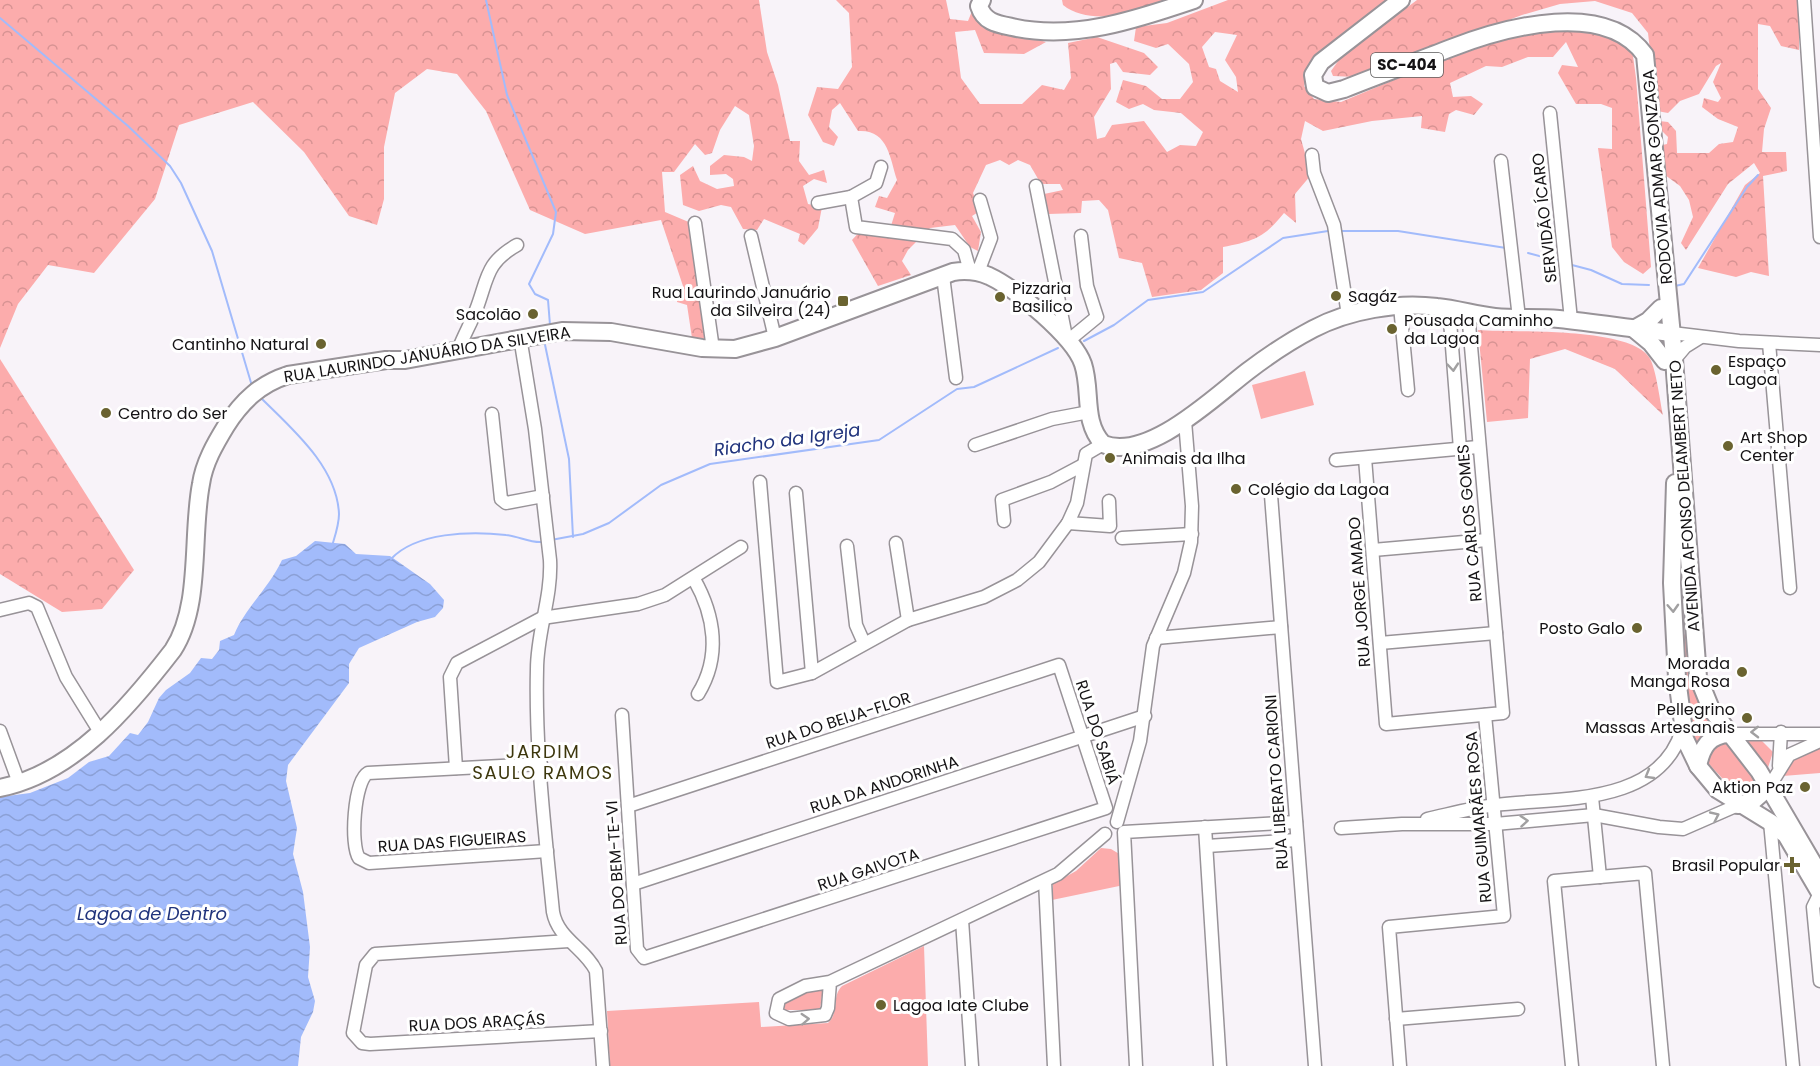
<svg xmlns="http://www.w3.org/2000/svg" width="1820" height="1066" font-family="Poppins,sans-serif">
	<defs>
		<pattern id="forest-crowns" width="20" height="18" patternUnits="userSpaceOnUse" patternTransform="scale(1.5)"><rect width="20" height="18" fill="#fcacac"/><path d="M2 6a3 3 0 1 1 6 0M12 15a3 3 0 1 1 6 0" fill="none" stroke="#d79393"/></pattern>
		<pattern id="water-waves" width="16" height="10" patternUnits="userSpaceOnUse" patternTransform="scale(1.5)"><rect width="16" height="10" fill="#a2bbfb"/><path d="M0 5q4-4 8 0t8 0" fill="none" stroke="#8ba0d6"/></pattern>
	</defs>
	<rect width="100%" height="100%" fill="#f8f3f9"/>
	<g fill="#fcacac">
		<path d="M1305,371L1314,405L1261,419L1252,385Z"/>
		<path d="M1681,631L1685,635L1689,664L1717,728L1700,740L1696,746L1690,735Z"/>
		<path d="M1759,738L1773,752L1767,771L1746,740Z"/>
		<path d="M1723,742L1733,748L1761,785L1747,795L1734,791L1707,762L1708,747Z"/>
		<path d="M1820,748V773L1783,776C1791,759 1801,750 1820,748Z"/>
		<path d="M1101,848L1111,849L1121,855L1124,885L1052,900L1053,884L1076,871Z"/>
		<path d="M924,946L928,1066H610L607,1011L759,1002L761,1027L828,1023C840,1012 831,997 842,986Z"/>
		<path d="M823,988L820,1010H782L781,1005L797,993Z"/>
	</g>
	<g fill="url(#forest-crowns)" fill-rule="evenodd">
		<path d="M0,0H759L767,52L778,85L790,141H800L799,161L809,175L824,170L827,183L814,179L803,186L808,204L822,207L818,228L804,245L798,241L800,234L764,219L757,230L743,229L731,207L721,205L699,211L683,205L680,175L693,166L700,181L717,189L734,186L733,179L726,174L710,175V166L724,155L744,157L752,161L754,146L749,115L735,106L720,130L712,153L705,155L695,144L674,172H662L665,212L691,223L709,339L692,338L687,305L677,302V289H684L661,220L585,234L530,210L486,111L457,74L427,69L395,93L384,147V199L377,225L349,216L304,152L253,102L179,125L155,199L94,273L48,265L18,304L0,348Z"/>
		<path d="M836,0H946L950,19L968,21L974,6L992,28L1046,42L1024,54L984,53L975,30L955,32L961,78L980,104H1022L1042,85L1064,90L1071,78L1068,43L1097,37L1144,53L1158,67L1150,75L1123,72L1116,62L1110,64L1111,89L1094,117L1097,139L1105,137L1112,125L1144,121L1167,152L1180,145L1196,146L1203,132L1181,113L1154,110L1143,104L1129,109L1116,102L1123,80L1146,86L1162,99H1180L1193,82L1189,64L1168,44L1156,48L1134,41L1136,27L1167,23L1228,0H1387L1309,71L1304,86L1314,99L1341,102L1425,67L1521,33L1570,22L1622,37L1633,56L1636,78L1651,267L1643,274L1624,262L1612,247L1598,148L1612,149V108L1601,104H1576L1558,73L1562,65L1578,67L1566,42L1553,57H1528L1502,67L1486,66L1450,83L1453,97L1471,96L1483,104L1474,115L1456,110L1449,114L1445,132L1421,128L1422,116L1372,121L1323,131L1305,121L1301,139L1311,175L1295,194L1296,223L1284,213C1264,238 1254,241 1223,247V273L1201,290L1152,297L1142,263L1119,258L1108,210L1099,200L1082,201L1081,213L1048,214L1044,194L1063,190L1060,184H1041L1030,165L1018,160L1009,165L1000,160L986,165L973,193L980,211L972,216L981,232L978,251L970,247L955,225L930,228L908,250L902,261L911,275L878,286L852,240L866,225L890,229L895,213L875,207L879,196L887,198L897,180C890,158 888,129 858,131L840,103L832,110L829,127L838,137L834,146L823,142L808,115L817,87L838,89L852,67L849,13ZM1215,32L1237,35L1225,60L1236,77L1238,92L1220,81L1216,69L1209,67L1202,47Z"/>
		<path d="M1062,0H1181C1147,9 1093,29 1063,5Z"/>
		<path d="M1417,0H1799V50L1781,46L1770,26L1758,24V89L1771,108L1764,129L1762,152H1786L1787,171L1763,176L1769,276L1751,272L1736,277L1698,268L1745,185L1760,173L1754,163L1728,184L1686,250L1681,243L1693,217L1689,200L1680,186L1665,175L1658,146L1667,144L1668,137L1660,129L1659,121L1668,122L1676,131L1677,153H1709L1719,144L1733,142L1738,127L1718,119L1702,107L1704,98L1718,102L1721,98L1713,82L1721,63L1716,66L1699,94L1680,101L1668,113L1657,111L1648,33L1632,13L1595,1L1560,4L1522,15L1356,77L1333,76L1331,71L1341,57Z"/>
		<path d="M1478,330C1513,333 1627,326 1649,357C1656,367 1660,402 1663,415L1615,369L1565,349L1530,359L1528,418L1487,422Z"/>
		<path d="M0,359L134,570L102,609L62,612L0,574Z"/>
	</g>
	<path fill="url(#water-waves)" d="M315,541L345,544L356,554L390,556L430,584L444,600L443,608L435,617L417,622L359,648L349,664V683L288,765L286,781L297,828L293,854L303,892L310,947L308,977L315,1001L313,1012L301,1037L298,1066H0V797L30,793L68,778L89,762L109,756L130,733L138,735L148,722L159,698L166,690L190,673L201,658L212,659L219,650L220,641L234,635C245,608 269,588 282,560L296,556Z"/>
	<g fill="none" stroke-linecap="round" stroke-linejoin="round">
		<g stroke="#a2bbfb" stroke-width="2">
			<path d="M486,0L507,95L556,212L553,234L529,284L535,294L548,300L550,325"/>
			<path d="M0,18L128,126L170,166L181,183L212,251L252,386"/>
			<path d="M1342,231H1398L1506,248"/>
			<path d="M1528,253L1558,261"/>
			<path d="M1572,265L1591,270L1622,284L1649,285"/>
			<path d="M1675,286L1684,284L1747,187L1758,175"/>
			<path d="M544,340L569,459L573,537"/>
			<path d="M1084,341L1114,325L1148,300L1203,292L1283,238L1328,231"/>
			<path d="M260,397C291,428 337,466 339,514C339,525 335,536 332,546"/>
			<path d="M551,540L583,534L609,523L661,485L710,464L879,440L957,389L974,387L1058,348"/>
			<path d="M391,559C416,532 471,531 506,535C518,536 530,543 542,542"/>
		</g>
		<g stroke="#989398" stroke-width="15">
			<g id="minor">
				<path d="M1804,0L1820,237"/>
				<path d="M1550,113L1571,320"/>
				<path d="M1312,155L1314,173L1334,225L1348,315"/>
				<path d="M1501,161L1519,318"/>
				<path d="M881,167L876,183L851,197L856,227L952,239L964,250L970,271"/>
				<path d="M1036,186L1066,337"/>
				<path d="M818,203L851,197"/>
				<path d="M695,223L713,349"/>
				<path d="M751,236L775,338"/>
				<path d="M978,272L991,238L980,200"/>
				<path d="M943,276L956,378"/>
				<path d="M1400,306L1408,390"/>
				<path d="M1449,308L1460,449"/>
				<path d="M1672,333L1739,341L1820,345"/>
				<path d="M520,337L535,429L550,560C552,597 537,632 537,669C535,750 545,832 553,912C558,939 585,948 596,971L603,1066"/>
				<path d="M1069,340L1097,317L1087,286L1081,236"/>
				<path d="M1769,343L1790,588"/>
				<path d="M459,348C464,335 471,323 476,310C488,279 485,263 517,245"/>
				<path d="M1674,360L1685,347L1701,337"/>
				<path d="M492,414L501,499L506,503L543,496"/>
				<path d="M975,445L1052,419L1089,412"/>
				<path d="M1365,458L1386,724L1503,713L1468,312"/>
				<path d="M1336,460L1478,447"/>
				<path d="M760,482L777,682L812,673L908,620L984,597L1017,580L1039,562L1068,523L1077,503L1086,454L1103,444"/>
				<path d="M796,493L812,673"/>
				<path d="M1271,495L1315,1066"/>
				<path d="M1004,521L1002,500L1051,482L1083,465"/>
				<path d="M1068,523L1110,526L1109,501"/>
				<path d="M1122,538L1192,534"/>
				<path d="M896,543L908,620"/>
				<path d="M847,546L856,625L864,643"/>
				<path d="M1373,550L1487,540"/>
				<path d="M694,579C715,616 721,657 698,694"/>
				<path d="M0,610L29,603L37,607L66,677L100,732"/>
				<path d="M1156,638L1281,627"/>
				<path d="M1380,643L1496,633"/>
				<path d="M622,715L637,949L644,958L1106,808L1059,665L628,806"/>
				<path d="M0,731L19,783"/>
				<path d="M1729,734H1820"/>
				<path d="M541,764L368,773C354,781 350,845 359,858L369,863L547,851"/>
				<path d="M1779,766L1781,732"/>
				<path d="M456,768L450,677L457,663L542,618L638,604L665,595L741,547"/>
				<path d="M1769,787L1789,755L1820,741"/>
				<path d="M1592,797L1600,877"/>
				<path d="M1427,819C1450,814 1472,808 1495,805C1558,797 1659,807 1682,730"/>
				<path d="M1117,822L1140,741L1153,646L1184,573L1191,542L1192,506L1185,421"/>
				<path d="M1770,822L1793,1066"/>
				<path d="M1205,827L1220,1066"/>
				<path d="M1341,828L1402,824H1495L1594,815L1659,827L1683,829L1738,805"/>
				<path d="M1207,846L1297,840"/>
				<path d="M1045,881L1054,1066"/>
				<path d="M633,884L1145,716"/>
				<path d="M1820,893L1813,907L1820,981"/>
				<path d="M962,920L972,1066"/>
				<path d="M569,941L375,954L366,965L353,1033L362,1043L370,1044L601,1031"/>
				<path d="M830,982L828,1008L825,1015L789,1019L776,1013L779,999L805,986L830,982L1058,874L1105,834"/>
				<path d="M1396,1019L1518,1009"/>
				<path d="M1136,1066L1124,832L1296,822"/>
				<path d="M1400,1066L1389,927L1504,916L1485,715"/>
				<path d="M1572,1066L1554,881L1645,873L1663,1066"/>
			</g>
		</g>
		<g stroke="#989398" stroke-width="20">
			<g id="major">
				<path d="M982,0L979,6C984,22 997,24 1012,27C1073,41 1135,20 1194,0"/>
				<path d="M1401,0L1321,62L1313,75L1315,87L1328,93L1344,89C1379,75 1415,62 1451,48C1508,26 1606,0 1645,55L1673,346L1698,677L1711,709L1759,771L1820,875"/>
				<path d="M1634,329L1651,343L1665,361"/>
				<path d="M1634,329L1648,321L1661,308"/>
				<path d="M1675,483L1672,583L1677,678L1685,739L1698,766L1718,790L1770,822L1786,835L1820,893"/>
				<path d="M1698,766C1702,747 1709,735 1729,734"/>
				<path d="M0,788C74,773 129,707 173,650C202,606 191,535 201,484C204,463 215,444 226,426C242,401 260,384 288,375L386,360H405L562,331L611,332L702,348L735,349L775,338L953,272C966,270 977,271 989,276C1015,288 1074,337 1083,364C1092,391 1082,421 1103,444C1148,462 1215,396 1248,371C1269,355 1290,341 1313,329C1349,310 1397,302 1437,307C1457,309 1476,315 1495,317C1516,319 1538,317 1559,319C1597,323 1634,329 1672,333"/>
				<path d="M1738,805L1753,801L1769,787"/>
			</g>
		</g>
		<use href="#minor" stroke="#fff" stroke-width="12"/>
		<use href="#major" stroke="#fff" stroke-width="16"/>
	</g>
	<defs><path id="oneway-chevron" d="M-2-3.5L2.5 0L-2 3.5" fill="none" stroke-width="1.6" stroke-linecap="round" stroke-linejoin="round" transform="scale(1.5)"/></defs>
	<g stroke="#a1a0a1">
		<use href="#oneway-chevron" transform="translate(1453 367) rotate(85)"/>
		<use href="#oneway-chevron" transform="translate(1673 608) rotate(87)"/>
		<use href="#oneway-chevron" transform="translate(1755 732) rotate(179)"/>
		<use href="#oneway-chevron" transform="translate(1649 775) rotate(150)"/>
		<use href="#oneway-chevron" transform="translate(1715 816) rotate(-25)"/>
		<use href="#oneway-chevron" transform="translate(1524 821) rotate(-5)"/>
		<use href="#oneway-chevron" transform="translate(805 1019) rotate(-3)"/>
	</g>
	<g fill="#6a6330" stroke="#fff" stroke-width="2">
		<circle cx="1336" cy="296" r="6"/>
		<circle cx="1000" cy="297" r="6"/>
		<rect x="837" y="295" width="12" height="12" rx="3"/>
		<circle cx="533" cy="314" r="6"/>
		<circle cx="1392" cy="329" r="6"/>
		<circle cx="321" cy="344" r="6"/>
		<circle cx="1716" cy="370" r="6"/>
		<circle cx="106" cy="413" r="6"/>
		<circle cx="1728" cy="446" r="6"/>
		<circle cx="1110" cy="458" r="6"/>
		<circle cx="1236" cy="489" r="6"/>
		<circle cx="1637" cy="628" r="6"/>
		<circle cx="1742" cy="672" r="6"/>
		<circle cx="1747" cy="718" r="6"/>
		<circle cx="1805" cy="787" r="6"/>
		<path d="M1789 856h6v6h6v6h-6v6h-6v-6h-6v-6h6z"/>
		<circle cx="881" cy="1005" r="6"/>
	</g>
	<g text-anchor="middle" stroke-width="6" stroke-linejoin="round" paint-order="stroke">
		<rect fill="#fff" stroke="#5a595a" stroke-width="1.5" x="1371" y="53" width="72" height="24" rx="4.5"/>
		<g font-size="15" font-weight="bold" fill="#141214">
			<text x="1407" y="70">SC-404</text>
		</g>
		<g font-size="16" fill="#141214" stroke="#fff">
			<text transform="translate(1657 177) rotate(-95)" y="6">RODOVIA ADMAR GONZAGA</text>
			<text transform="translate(1544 218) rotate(-96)" y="6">SERVIDÃO ÍCARO</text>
			<text transform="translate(427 354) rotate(-9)" y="6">RUA LAURINDO JANUÁRIO DA SILVEIRA</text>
			<text transform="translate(1684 496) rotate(-94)" y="6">AVENIDA AFONSO DELAMBERT NETO</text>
			<text transform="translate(1469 523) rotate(-95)" y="6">RUA CARLOS GOMES</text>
			<text transform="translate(1359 592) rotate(-94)" y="6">RUA JORGE AMADO</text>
			<text transform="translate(838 720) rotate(-18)" y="6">RUA DO BEIJA-FLOR</text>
			<text transform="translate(1098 732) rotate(72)" y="6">RUA DO SABIÁ</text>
			<text transform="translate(1276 782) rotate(-94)" y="6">RUA LIBERATO CARIONI</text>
			<text transform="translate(884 784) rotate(-18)" y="6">RUA DA ANDORINHA</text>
			<text transform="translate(1478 817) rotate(-95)" y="6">RUA GUIMARÃES ROSA</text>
			<text transform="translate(452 841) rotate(-4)" y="6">RUA DAS FIGUEIRAS</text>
			<text transform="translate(868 869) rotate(-18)" y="6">RUA GAIVOTA</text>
			<text transform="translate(616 873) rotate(-94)" y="6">RUA DO BEM-TE-VI</text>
			<text transform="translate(477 1022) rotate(-3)" y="6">RUA DOS ARAÇÁS</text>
		</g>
		<g font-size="16" fill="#141214" stroke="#fff" text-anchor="start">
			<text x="1012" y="294">Pizzaria<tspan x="1012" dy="18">Basilico</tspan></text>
			<text x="831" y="298" text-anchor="end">Rua Laurindo Januário<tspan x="831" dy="18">da Silveira (24)</tspan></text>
			<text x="1348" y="302">Sagáz</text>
			<text x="521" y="320" text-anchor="end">Sacolão</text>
			<text x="1404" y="326">Pousada Caminho<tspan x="1404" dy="18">da Lagoa</tspan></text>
			<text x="309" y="350" text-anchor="end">Cantinho Natural</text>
			<text x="1728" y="367">Espaço<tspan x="1728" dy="18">Lagoa</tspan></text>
			<text x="118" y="419">Centro do Ser</text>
			<text x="1740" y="443">Art Shop<tspan x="1740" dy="18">Center</tspan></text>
			<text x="1122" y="464">Animais da Ilha</text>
			<text x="1248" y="495">Colégio da Lagoa</text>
			<text x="1625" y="634" text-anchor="end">Posto Galo</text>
			<text x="1730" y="669" text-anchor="end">Morada<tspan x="1730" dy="18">Manga Rosa</tspan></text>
			<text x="1735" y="715" text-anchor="end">Pellegrino<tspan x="1735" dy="18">Massas Artesanais</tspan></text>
			<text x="1793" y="793" text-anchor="end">Aktion Paz</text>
			<text x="1780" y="871" text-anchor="end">Brasil Popular</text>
			<text x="893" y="1011">Lagoa Iate Clube</text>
		</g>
		<g font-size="18" font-style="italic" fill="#20337c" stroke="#fff">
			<text transform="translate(787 440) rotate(-8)" y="6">Riacho da Igreja</text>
			<text x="152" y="920">Lagoa de Dentro</text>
		</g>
		<g font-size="18" letter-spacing="1.5" fill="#3d370d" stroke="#fff">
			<text x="543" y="758">JARDIM<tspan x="543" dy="21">SAULO RAMOS</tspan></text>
		</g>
	</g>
</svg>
